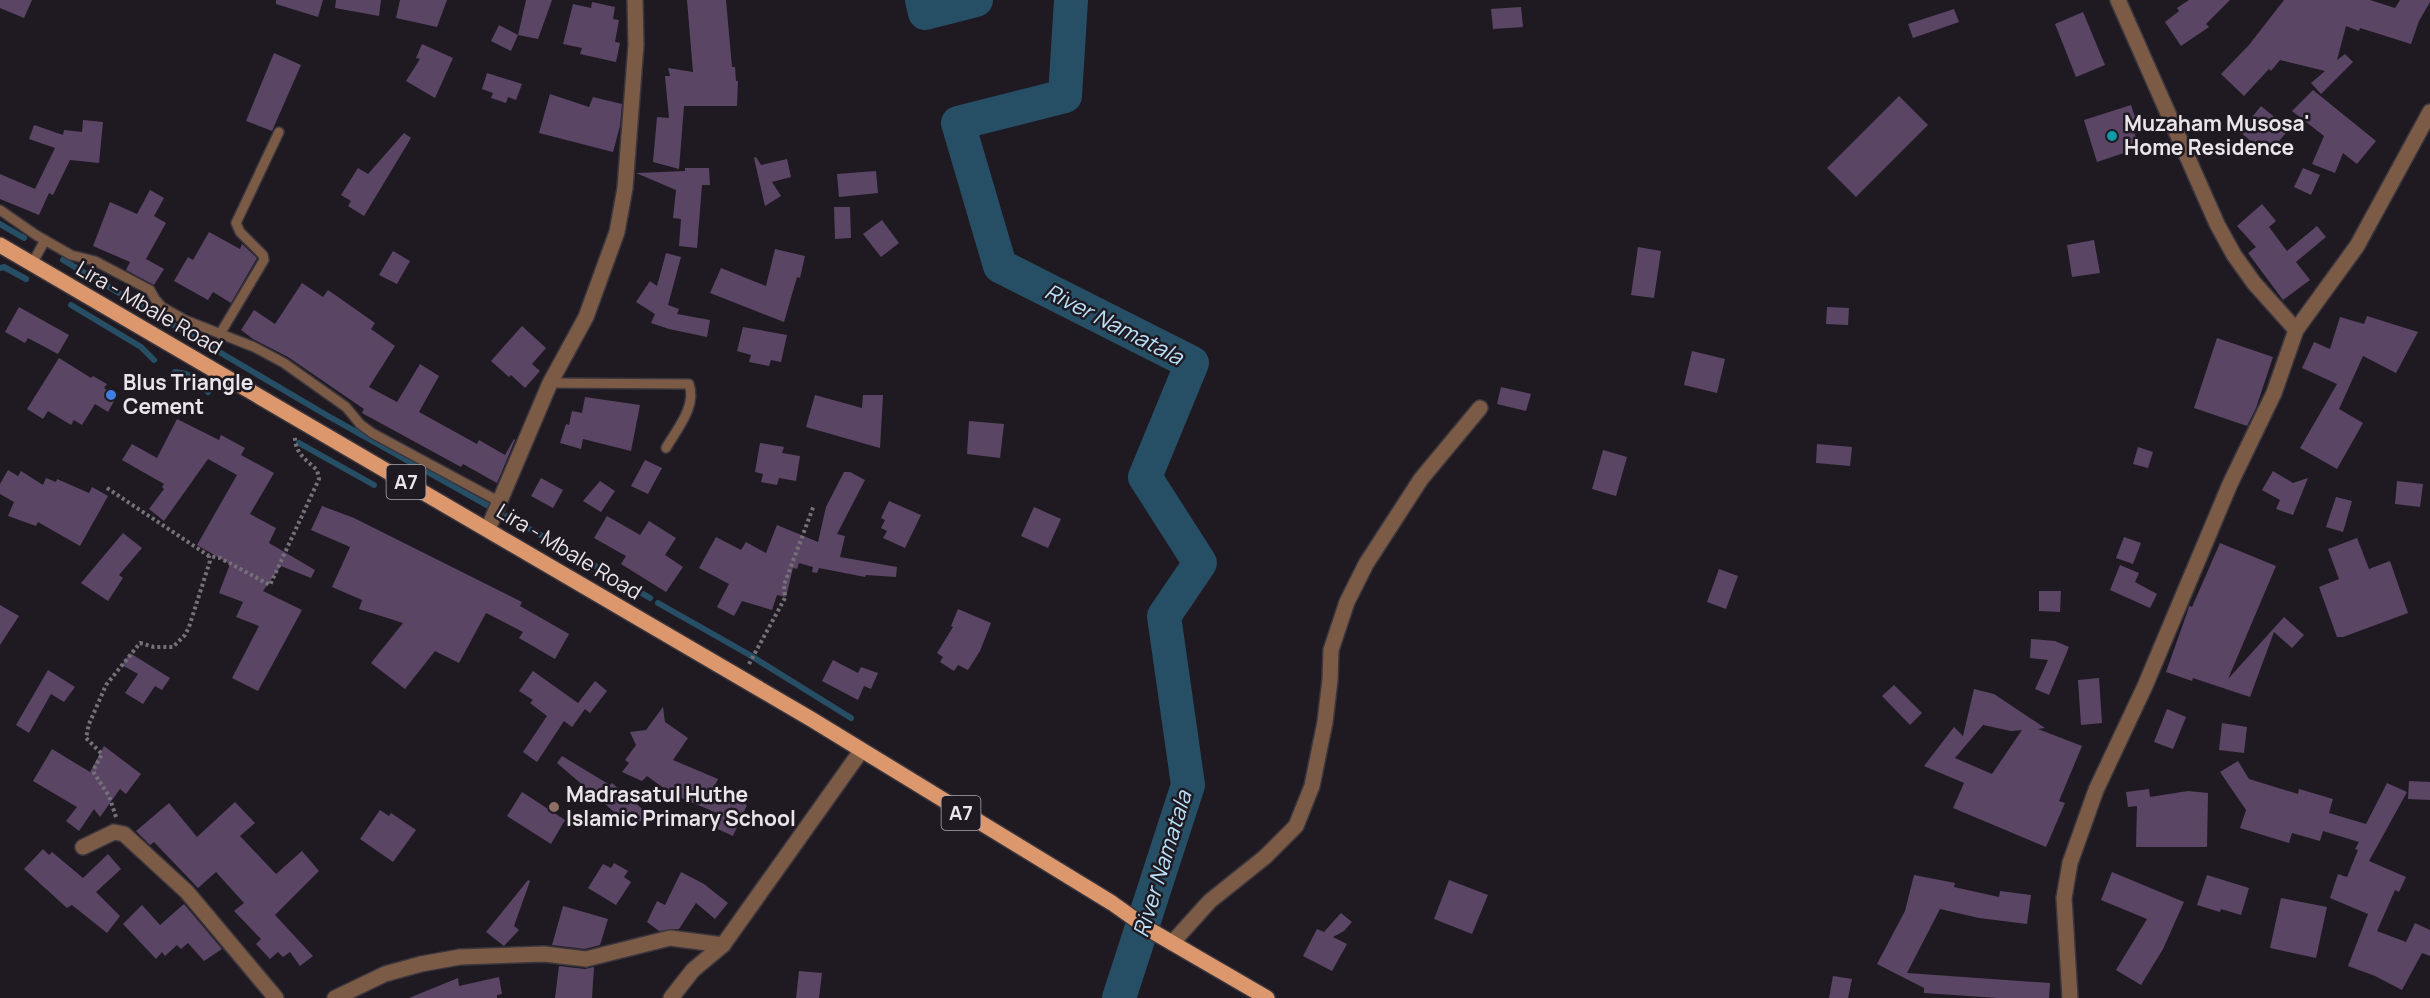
<svg xmlns="http://www.w3.org/2000/svg" width="2430" height="998" font-family="Manrope,sans-serif">
	<rect width="100%" height="100%" fill="#1f1a22"/>
	<g fill="none" stroke-linecap="round" stroke-linejoin="round">
		<g stroke="#264e65" stroke-width="6">
			<path d="M0,224L24,238"/>
			<path d="M63,260L328,416L490,507"/>
			<path d="M0,268L4,267L26,279"/>
			<path d="M71,305L141,347L154,360"/>
			<path d="M175,372C190,373 199,380 208,392"/>
			<path d="M299,443L374,485"/>
			<path d="M507,516L613,576"/>
			<path d="M621,581L650,598"/>
			<path d="M658,603L748,654L851,718"/>
		</g>
		<g stroke="#264e65" stroke-width="34">
			<path d="M922,0L925,13L976,0"/>
			<path d="M1071,0L1065,96L958,123L1000,266L1192,363L1145,477L1200,563L1164,616L1188,785L1119,998"/>
		</g>
	</g>
	<g fill="#5a4565" fill-rule="evenodd">
		<path d="M0,0H32L24,18L0,8Z"/>
		<path d="M276,0H323L318,17L276,4Z"/>
		<path d="M336,0H381L379,16L335,8Z"/>
		<path d="M400,0H447L437,27L396,18Z"/>
		<path d="M526,0H552L538,39L518,35L511,51L491,41L499,25L518,35Z"/>
		<path d="M687,0H726L732,67H735L736,81H738L737,106H684L679,169L653,162L657,117L669,118L665,76H670L668,68L693,72Z"/>
		<path d="M2189,0H2230L2206,24L2209,27L2181,46L2165,22L2179,11L2177,8Z"/>
		<path d="M2284,0H2370L2395,8L2400,0H2430V2L2419,21L2411,44L2360,28L2359,31L2346,26L2337,60L2345,54L2353,62L2321,94L2311,83L2325,71L2280,60L2271,71L2269,69L2244,96L2221,74L2249,45Z"/>
		<path d="M592,2L615,7L613,19L619,20L615,42L620,43L616,62L580,54L582,48L563,44L573,4L591,8Z"/>
		<path d="M1521,7L1523,27L1493,29L1491,9Z"/>
		<path d="M1954,9L1959,22L1913,38L1908,24Z"/>
		<path d="M2083,12L2105,65L2076,77L2055,24Z"/>
		<path d="M422,44L453,58L435,98L406,81L420,59L416,58Z"/>
		<path d="M274,53L301,65L272,131L246,121Z"/>
		<path d="M487,73L522,84L516,100L508,97L506,103L491,98L493,93L482,89Z"/>
		<path d="M2313,90L2376,141L2357,164L2343,153L2335,173L2312,164L2324,136L2292,111Z"/>
		<path d="M550,94L589,107L593,97L622,104L620,126L613,152L539,133Z"/>
		<path d="M1899,96L1928,125L1856,197L1827,168Z"/>
		<path d="M2131,105L2137,123L2132,125L2139,148L2097,162L2084,120Z"/>
		<path d="M2261,106L2289,129L2272,150L2264,144L2260,149L2240,132Z"/>
		<path d="M83,120L103,122L99,163L70,160L53,195L49,193L39,215L0,199V174L35,189L55,148L29,139L34,125L63,135L64,130L82,132Z"/>
		<path d="M404,133L411,138L364,216L348,206L351,201L341,195L358,168L368,174Z"/>
		<path d="M756,157L761,165L787,159L791,177L772,182L781,196L765,206L754,158Z"/>
		<path d="M685,168H709L710,185H702L697,248L679,246L681,219L673,218L676,190L636,173L685,171Z"/>
		<path d="M2303,168L2320,175L2311,195L2294,187Z"/>
		<path d="M876,171L878,193L839,197L837,174Z"/>
		<path d="M150,190L164,198L154,216L166,223L146,259L164,269L154,285L126,270L130,262L93,246L110,202L137,214Z"/>
		<path d="M2262,204L2276,221L2269,227L2287,251L2317,226L2326,237L2296,262L2310,280L2283,300L2248,253L2256,247L2237,226Z"/>
		<path d="M834,207H850L851,238L835,239Z"/>
		<path d="M882,220L899,243L881,257L863,234Z"/>
		<path d="M209,232L240,249L242,244L257,258L231,303L213,292L208,300L174,281L188,257L193,260Z"/>
		<path d="M2094,240L2100,273L2072,277L2067,245Z"/>
		<path d="M1638,247L1661,251L1654,298L1631,295Z"/>
		<path d="M775,249L805,256L800,278L797,277L784,322L710,293L721,268L766,286Z"/>
		<path d="M393,251L410,261L397,284L379,275Z"/>
		<path d="M666,253L681,257L668,305L679,309L677,314L710,320L707,337L669,329L651,323L655,314L636,302L650,281L657,286Z"/>
		<path d="M302,283L323,297L328,290L375,323L371,329L395,346L369,387L397,402L420,364L439,376L419,412L477,444L479,440L505,455L514,439L515,440L497,483L463,464L461,467L362,413L364,409L288,357L253,339L241,330L254,310L275,324Z"/>
		<path d="M19,307L69,335L58,354L28,338L25,343L5,332Z"/>
		<path d="M1827,307L1849,308L1848,325L1826,324Z"/>
		<path d="M2367,316L2418,332L2396,373L2363,356L2339,409L2363,423L2337,469L2300,448L2337,384L2302,368L2314,342L2330,349L2340,317L2364,324Z"/>
		<path d="M522,326L546,348L532,364L540,371L525,388L511,375L509,377L491,361Z"/>
		<path d="M743,327L787,335L781,362L771,360L769,366L749,362L751,355L737,351Z"/>
		<path d="M2217,338L2273,357L2256,408L2247,426L2194,408Z"/>
		<path d="M1692,351L1725,359L1717,393L1684,385Z"/>
		<path d="M59,358L91,378L93,376L107,384L104,388L117,396L108,412L95,404L82,425L74,420L71,425L48,411L43,419L27,409Z"/>
		<path d="M1501,387L1531,394L1526,411L1497,404Z"/>
		<path d="M815,395L862,408L863,395H883L880,448L806,427Z"/>
		<path d="M585,397L640,405L631,451L583,439L581,449L560,443L566,424L569,425L572,411L582,413Z"/>
		<path d="M177,419L219,440L221,435L245,448L241,455L274,473L250,514L276,528L269,543L315,570L311,578L281,566L263,591L302,610L258,691L232,678L259,626L236,617L243,602L219,593L230,564L197,545L237,475L208,459L164,521L149,509L164,489L162,487L164,484L122,460L132,444L157,458Z"/>
		<path d="M969,421L1004,424L1000,458L967,454Z"/>
		<path d="M760,443L784,447L782,453L800,456L796,481L779,478L777,485L761,482L763,474L755,472Z"/>
		<path d="M1817,444L1852,447L1850,466L1816,463Z"/>
		<path d="M2138,447L2153,452L2148,468L2133,464Z"/>
		<path d="M1603,450L1627,457L1616,496L1592,489Z"/>
		<path d="M645,460L662,468L648,494L631,486Z"/>
		<path d="M8,470L18,476L21,471L43,485L46,478L56,482L57,479L89,493L92,487L108,496L80,546L38,522L36,526L8,516L14,502L0,494V484Z"/>
		<path d="M2273,471L2293,483L2308,478L2293,515L2276,509L2280,500L2262,490Z"/>
		<path d="M844,472H850L865,480L837,534L845,536L840,557L897,567L896,577L866,575L865,577L819,568L817,573L812,572L813,567L799,563L797,569L793,568L786,597L777,595L772,610L742,601L734,616L717,607L729,584L699,568L716,537L741,550L746,542L766,553L777,525L818,542L826,507Z"/>
		<path d="M541,478L563,490L553,508L531,496Z"/>
		<path d="M600,481L615,491L601,512L583,501Z"/>
		<path d="M2397,481L2423,484L2420,507L2395,504Z"/>
		<path d="M2336,497L2352,501L2343,532L2326,527Z"/>
		<path d="M889,501L921,515L905,548L883,538L887,531L881,528L885,520L881,518Z"/>
		<path d="M322,506L354,518L522,602L520,606L569,634L555,659L519,638L523,632L486,613L459,663L435,651L405,689L371,663L403,623L359,609L362,600L332,587L350,547L311,530Z"/>
		<path d="M1034,507L1061,519L1048,548L1021,536Z"/>
		<path d="M607,516L640,535L649,521L676,538L665,555L683,567L666,592L621,564L626,556L594,538Z"/>
		<path d="M123,533L142,548L119,575L123,578L108,601L81,583Z"/>
		<path d="M2124,537L2141,543L2133,564L2116,558Z"/>
		<path d="M2357,538L2369,569L2390,561L2408,613L2343,637H2337L2319,587L2339,579L2328,549Z"/>
		<path d="M2220,543L2276,566L2228,679L2284,617L2304,635L2292,648L2274,632L2250,697L2193,678L2192,681L2166,672L2188,610L2189,606L2192,607Z"/>
		<path d="M2120,565L2139,573L2135,582L2157,594L2150,608L2110,590Z"/>
		<path d="M1719,569L1738,576L1726,609L1707,602Z"/>
		<path d="M2039,591H2061L2060,612L2039,611Z"/>
		<path d="M0,605L19,616L0,645Z"/>
		<path d="M958,609L991,623L980,651L968,670L958,665L954,671L940,662L943,657L937,653L953,627L951,626Z"/>
		<path d="M2031,639L2055,641L2069,647L2049,695L2035,689L2048,660L2030,658Z"/>
		<path d="M130,653L170,678L162,690L155,686L143,704L125,693L138,674L122,665Z"/>
		<path d="M833,660L858,673L861,667L878,673L871,689L864,686L858,700L822,681Z"/>
		<path d="M48,670L75,687L64,702L51,694L29,733L16,725Z"/>
		<path d="M533,671L578,703L595,681L607,691L590,713L585,709L572,727L564,721L537,762L523,752L547,716L530,703L533,700L519,691Z"/>
		<path d="M2099,678L2102,723L2081,725L2078,680Z"/>
		<path d="M1894,685L1922,713L1910,725L1882,696Z"/>
		<path d="M1974,689L1994,694L2045,728L2038,729L2082,746L2059,801L2065,803L2046,847L1953,808L1964,783L1924,766L1954,727L1963,736ZM1983,725L2011,731L2022,730L1992,774L1955,758Z"/>
		<path d="M663,707L665,722L688,738L673,760L718,779L713,789L747,805L733,836L711,826L717,813L672,794L647,776L642,781L622,772L629,763L625,760L636,745L630,732L646,730Z"/>
		<path d="M2167,709L2186,717L2173,749L2154,742Z"/>
		<path d="M2222,723L2247,727L2244,753L2219,750Z"/>
		<path d="M104,746L141,774L126,794L120,789L100,817L94,809L79,831L66,821L77,807L33,781L52,749L90,772Z"/>
		<path d="M562,756L610,785L612,783L647,813L634,829L557,763Z"/>
		<path d="M2238,761L2249,779L2298,794L2299,789L2333,799L2329,813L2366,824L2387,783L2407,792L2369,861L2406,877L2399,892L2395,890L2377,931L2406,942L2415,923L2430,930V956L2422,953L2402,990L2375,976L2348,966L2368,914L2330,898L2338,874L2347,877L2358,850L2355,849L2359,842L2323,831L2320,841L2292,833L2289,843L2240,828L2246,810L2220,772Z"/>
		<path d="M2409,781L2430,782V800L2408,799Z"/>
		<path d="M2149,789L2150,797L2188,791L2208,793L2207,847H2136L2137,806L2128,807L2126,792Z"/>
		<path d="M522,792L565,820L551,844L507,816Z"/>
		<path d="M235,802L255,823L240,836L276,874L302,851L319,871L275,915L313,956L300,966L290,952L283,957L278,952L270,959L256,944L261,939L234,911L244,903L216,872L198,888L154,842L150,845L136,831L169,803L197,837Z"/>
		<path d="M380,810L389,816L391,813L416,830L393,862L360,839Z"/>
		<path d="M43,849L49,855L52,852L83,878L108,854L121,869L96,892L120,916L107,933L72,905L67,908L24,869Z"/>
		<path d="M614,863L628,871L624,877L631,882L616,905L588,888L603,864L611,868Z"/>
		<path d="M681,872L704,884L728,903L715,919L696,903L679,929L659,931L647,922L657,901L665,905Z"/>
		<path d="M2112,872L2184,902L2163,949L2141,985L2116,970L2147,919L2101,900Z"/>
		<path d="M1914,875L1955,883L1954,887L1999,897L2000,891L2031,895L2027,924L1979,918L1940,909L1907,973L2050,983L2049,998H1998L1924,993V988L1877,964L1905,911Z"/>
		<path d="M2207,875L2249,888L2241,915L2221,909L2220,912L2197,905Z"/>
		<path d="M528,880L530,881L514,926L519,930L504,946L486,932Z"/>
		<path d="M1449,880L1488,895L1472,934L1434,919Z"/>
		<path d="M2281,898L2327,907L2316,958L2270,948Z"/>
		<path d="M184,904L222,949L204,961L188,943L181,949L177,945L165,956L162,952L156,959L123,924L142,905L160,925Z"/>
		<path d="M563,906L608,919L600,945L585,949L552,945Z"/>
		<path d="M1341,913L1352,922L1344,931L1333,937L1347,944L1332,971L1303,956L1317,929L1324,932Z"/>
		<path d="M559,966L585,969L594,967L592,998H555Z"/>
		<path d="M799,971L822,973L819,998H796Z"/>
		<path d="M1833,976L1852,979L1848,998H1829Z"/>
		<path d="M499,977L502,994L497,995V998H409L458,978L459,986Z"/>
	</g>
	<g fill="none" stroke-linecap="round" stroke-linejoin="round">
		<g stroke="#3b363e" stroke-width="12">
			<g id="lane">
				<path d="M0,210L36,235L71,255L95,261L150,290L155,299L162,307L185,320L254,347L284,363L346,407L360,424L372,433L500,502"/>
				<path d="M32,264L45,240"/>
				<path d="M220,334L264,260L263,255L240,232L236,223L279,132"/>
				<path d="M550,383L689,384C697,406 677,429 666,448"/>
			</g>
		</g>
		<g stroke="#3b363e" stroke-width="18">
			<g id="street">
				<path d="M2118,0L2217,224L2234,255L2254,283L2296,330"/>
				<path d="M488,529L550,383L586,317L617,232L625,188L636,45L635,0"/>
				<path d="M83,847L114,832L124,834L187,892L276,998"/>
				<path d="M1172,943L1210,901L1265,857L1296,826L1312,786L1325,722L1330,680L1331,650L1347,602L1366,564L1421,479L1480,408"/>
				<path d="M335,998L385,974L421,964L460,957L544,954L586,959L670,938L723,945"/>
				<path d="M671,998L693,970L723,945L861,751"/>
				<path d="M2070,998L2064,898L2070,863L2096,790L2145,686L2230,484L2274,393L2296,330L2357,246L2430,112"/>
			</g>
		</g>
		<g stroke="#3b363e" stroke-width="18">
			<path id="primary" d="M0,245L811,719L1112,903L1150,930L1267,998"/>
		</g>
		<g stroke="#767178" stroke-width="4" stroke-dasharray="3 3" stroke-linecap="butt">
			<path d="M107,488L209,556L220,558L270,585L319,479L317,470C305,459 294,452 295,435"/>
			<path d="M749,664L785,598L784,585L814,505"/>
			<path d="M116,817L109,796L94,773V769L102,754L86,738L89,724L106,685L140,643L154,647H173L185,635L189,627L210,561L209,556"/>
		</g>
		<use href="#lane" stroke="#7b5a46" stroke-width="9"/>
		<use href="#street" stroke="#7b5a46" stroke-width="15"/>
		<use href="#primary" stroke="#dc976c" stroke-width="15"/>
	</g>
	<circle fill="#0f9aa8" stroke="#1f1a22" stroke-width="2" cx="2112" cy="136" r="6"/>
	<circle fill="#3f7fe0" stroke="#1f1a22" stroke-width="2" cx="111" cy="395" r="6"/>
	<circle fill="#8d6e63" stroke="#1f1a22" stroke-width="2" cx="554" cy="807" r="6"/>
	<g text-anchor="middle" stroke-width="5" stroke-linejoin="round" paint-order="stroke">
		<g fill="#1f1a22" stroke="#aca8ae" stroke-width="1.5">
			<rect x="386.5" y="465" width="39" height="34" rx="4.5"/>
			<rect x="941.5" y="796" width="39" height="34" rx="4.5"/>
		</g>
		<g font-size="20" font-weight="bold" fill="#e9e5ea">
			<text x="406" y="489">A7</text>
			<text x="961" y="820">A7</text>
		</g>
		<g font-size="21" font-weight="bold" fill="#e9e5ea" stroke="#1f1a22" text-anchor="start">
			<text x="2124" y="131">Muzaham Musosa'<tspan x="2124" dy="24">Home Residence</tspan></text>
			<text x="123" y="390">Blus Triangle<tspan x="123" dy="24">Cement</tspan></text>
			<text x="566" y="802">Madrasatul Huthe<tspan x="566" dy="24">Islamic Primary School</tspan></text>
		</g>
		<g font-size="21" fill="#e9e5ea" stroke="#1f1a22">
			<text transform="translate(149 308) rotate(30)" y="7">Lira - Mbale Road</text>
			<text transform="translate(569 552) rotate(31)" y="7">Lira - Mbale Road</text>
		</g>
		<g font-size="22" font-style="italic" fill="#bae1fa" stroke="#1f1a22">
			<text transform="translate(1114 324) rotate(27)" y="8">River Namatala</text>
			<text transform="translate(1162 864) rotate(-73)" y="8">River Namatala</text>
		</g>
	</g>
</svg>
